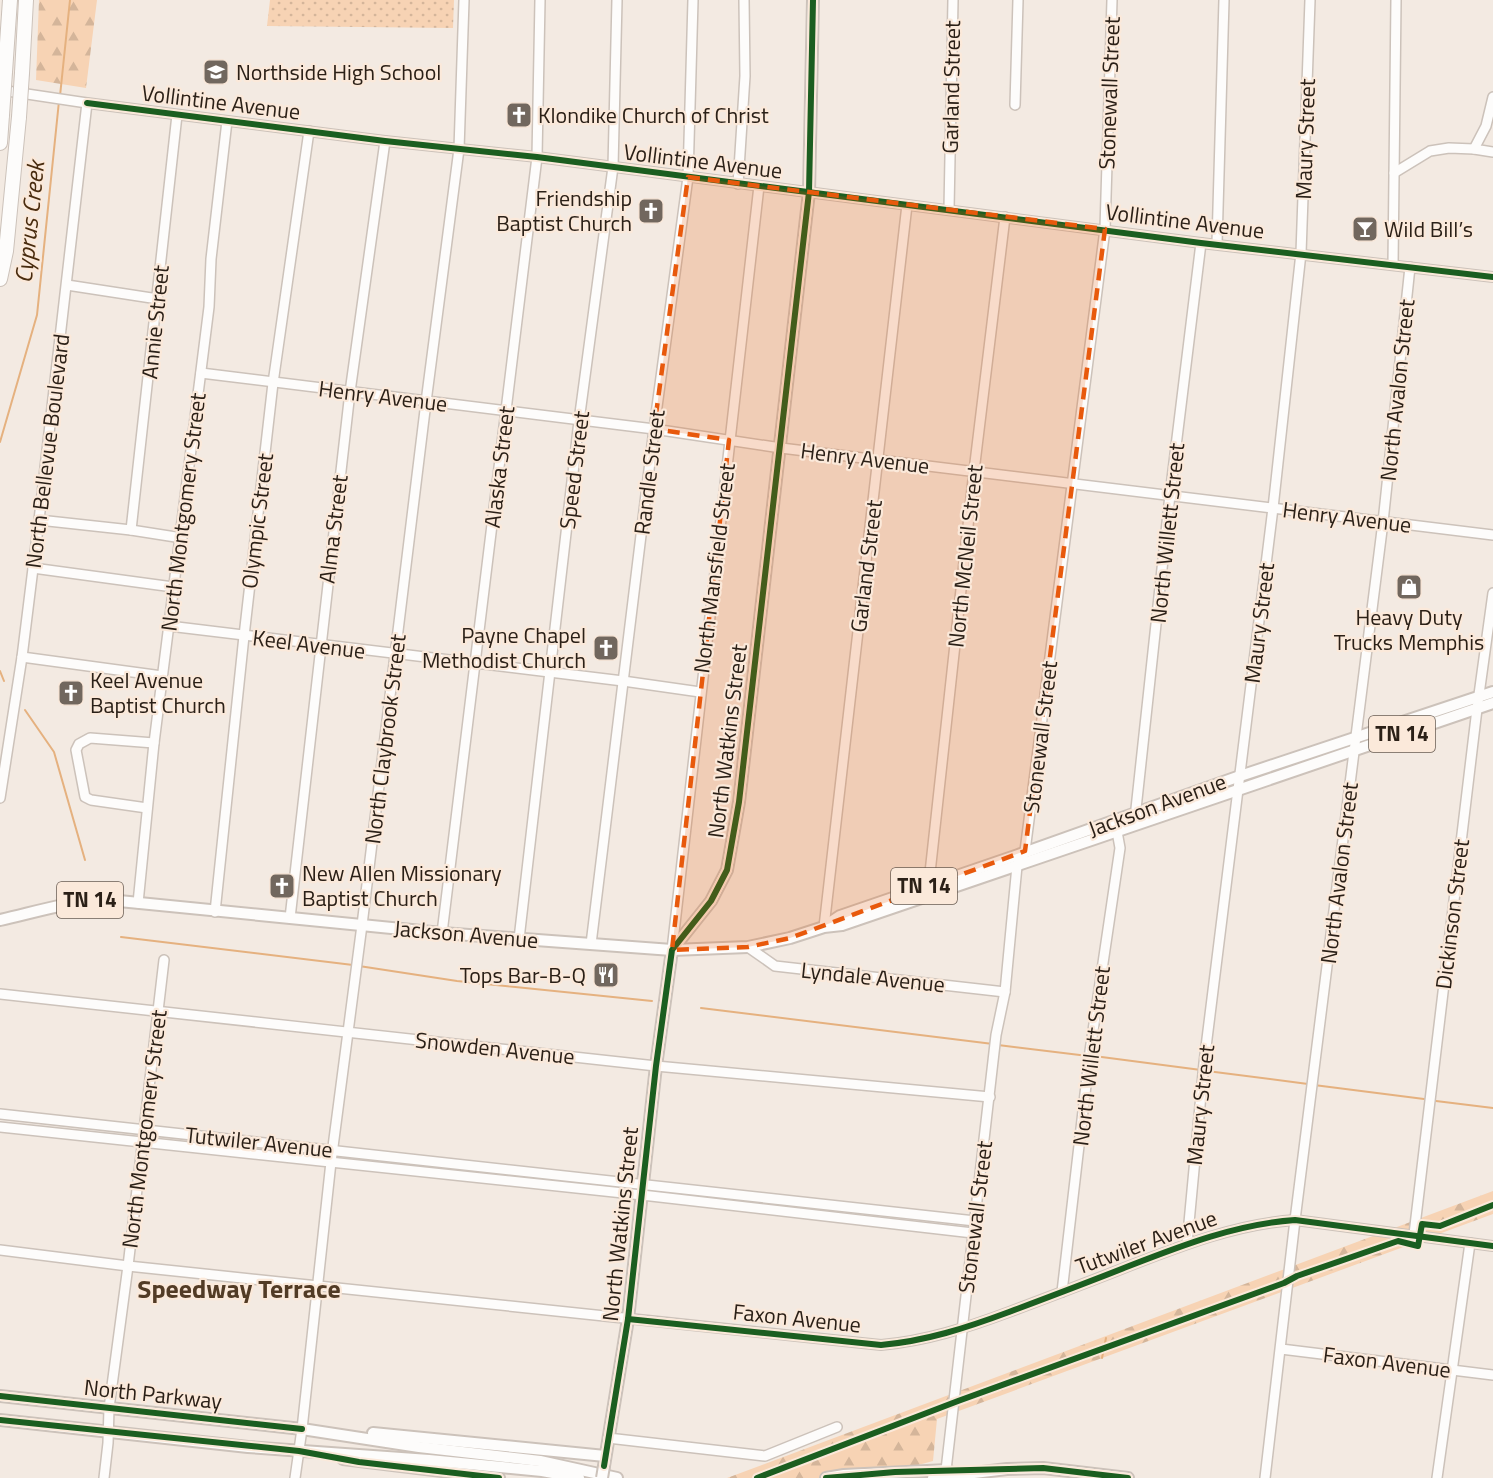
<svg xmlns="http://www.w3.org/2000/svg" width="1493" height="1478" font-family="'Titillium Web',sans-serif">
	<defs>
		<pattern id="forest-firs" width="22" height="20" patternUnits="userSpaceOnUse" patternTransform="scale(1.5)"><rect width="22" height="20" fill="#f7d3b4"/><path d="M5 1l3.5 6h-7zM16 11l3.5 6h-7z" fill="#d4b59a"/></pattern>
		<pattern id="park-dots" width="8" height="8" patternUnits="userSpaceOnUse" patternTransform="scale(1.5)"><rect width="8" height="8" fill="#f7d3b4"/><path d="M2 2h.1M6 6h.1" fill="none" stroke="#d4b59a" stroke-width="1.8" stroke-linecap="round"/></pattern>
	</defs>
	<rect width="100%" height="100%" fill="#f3eae2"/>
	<g fill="url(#forest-firs)">
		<path d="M39,0H97L86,88L36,80Z"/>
		<path d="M1493,1191V1214L937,1419L933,1461L870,1478H727Z"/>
	</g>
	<path fill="url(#park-dots)" d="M270,0H454L453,28L267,26Z"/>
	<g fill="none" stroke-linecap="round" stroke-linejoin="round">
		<g stroke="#e5b17f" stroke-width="2">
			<path d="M60,96L70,0"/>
			<path d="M0,442L37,315L59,101"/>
			<path d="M0,671L4,681"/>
			<path d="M25,710L54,752L85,860"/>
			<path d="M121,937L353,965"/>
			<path d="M359,966L457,981L652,1001"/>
			<path d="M701,1008L993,1044"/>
			<path d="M998,1045L1088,1056"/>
			<path d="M1094,1056L1201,1070"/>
			<path d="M1207,1071L1308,1084"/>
			<path d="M1314,1085L1424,1099"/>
			<path d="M1436,1101L1493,1108"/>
			<path d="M1102,1358L1106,1338"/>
		</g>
		<g stroke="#ccc2ba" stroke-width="12">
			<g id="minor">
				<path d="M0,90L87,103L385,141L537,157L1201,243L1493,277"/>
				<path d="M1493,97L1486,126L1474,149L1493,152"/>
				<path d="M1015,105L1018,0"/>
				<path d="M1394,173L1430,151L1449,148L1474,149"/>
				<path d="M738,184L745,76L744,0"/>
				<path d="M949,209L953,0"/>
				<path d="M1217,243L1224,0"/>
				<path d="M1393,265L1396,0"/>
				<path d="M67,285L158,299"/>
				<path d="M201,373L654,429L781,448L1493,535"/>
				<path d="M39,520L131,530L182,538"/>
				<path d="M131,530L177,115"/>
				<path d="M33,568L173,587"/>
				<path d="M169,626L623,681L700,692"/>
				<path d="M22,657L162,676"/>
				<path d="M0,798L22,657L39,520L87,103"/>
				<path d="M147,808L91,800L85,797L76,750L79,744L90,738L154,743"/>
				<path d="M1135,818L1170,495L1201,243"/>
				<path d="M928,891L974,471L1005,217"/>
				<path d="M138,903L154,743L209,307L211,259L227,121"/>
				<path d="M215,912L244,636L273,383L309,131"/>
				<path d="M290,918L350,392L385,141"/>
				<path d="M824,927L907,205"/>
				<path d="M442,933L537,157L540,0"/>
				<path d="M519,939L579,421L613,167L617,0"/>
				<path d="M591,944L654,429L688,177L693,0"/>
				<path d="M748,947L775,966L1005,992"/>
				<path d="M672,950L759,186"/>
				<path d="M0,994L656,1066L990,1097"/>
				<path d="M0,1114L975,1221"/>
				<path d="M0,1127L642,1195L973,1233"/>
				<path d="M1414,1234L1477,709L1493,593"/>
				<path d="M1187,1244L1204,1063L1273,508L1301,253L1310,0"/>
				<path d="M0,1250L128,1266L881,1345C926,1341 966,1328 1009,1312C1049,1297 1089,1282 1129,1266C1183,1245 1237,1224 1295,1220L1493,1246"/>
				<path d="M1062,1292L1090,1051L1120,848L1116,826"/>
				<path d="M1281,1349L1493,1375"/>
				<path d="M608,1438L765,1456L837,1427"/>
				<path d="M946,1470L996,1035L1005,992L1017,866L1025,851L1105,229L1112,0"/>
				<path d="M104,1478L108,1443L109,1408L128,1266L164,960"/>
				<path d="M295,1478L302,1429L331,1162L362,925L426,402L459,149L464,0"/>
				<path d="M1265,1478L1295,1220L1383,522L1410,267"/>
				<path d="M1437,1478L1470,1243"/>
			</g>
		</g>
		<g stroke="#ccc2ba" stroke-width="14">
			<g id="major">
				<path d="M0,920C36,912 72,900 109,900L442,933L672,950L748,947L790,938L824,927L842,925L1493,703"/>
				<path d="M825,926L840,916L1018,855L1240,776L1493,692"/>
				<path d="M0,1396L302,1429L419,1447L540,1461L617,1478"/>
				<path d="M0,1420L248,1447L429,1460L542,1471L579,1478"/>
				<path d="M373,1433L605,1456"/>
				<path d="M343,1459L499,1478"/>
				<path d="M604,1466L628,1319L656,1066L672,950L711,901L727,870L739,802L809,192L813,0"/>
				<path d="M826,1478L844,1475L948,1470"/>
				<path d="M933,1478L1007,1469L1043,1468L1128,1478"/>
			</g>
		</g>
		<g stroke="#ccc2ba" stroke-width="16">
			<g id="highway">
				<path d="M5,72L10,0"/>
				<path d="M22,73L26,0"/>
				<path d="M0,143L2,115"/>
				<path d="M0,279L6,251L19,117"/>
			</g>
		</g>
		<use href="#minor" stroke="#fdfcfb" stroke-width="9"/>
		<use href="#major" stroke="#fdfcfb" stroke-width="10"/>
		<use href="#highway" stroke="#fdfcfb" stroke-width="14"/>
		<g stroke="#ccc2ba" stroke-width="14" stroke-linecap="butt">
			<path id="major-bridge" d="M602,1478L604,1466"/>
		</g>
		<g stroke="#ccc2ba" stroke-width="16" stroke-linecap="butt">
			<g id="highway-bridge">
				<path d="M2,115L5,72"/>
				<path d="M19,117L22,73"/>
			</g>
		</g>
		<use href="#major-bridge" stroke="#fdfcfb" stroke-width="10"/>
		<use href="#highway-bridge" stroke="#fdfcfb" stroke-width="14"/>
		<g stroke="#fbe9da" stroke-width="10">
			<g id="cycleway">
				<path d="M87,103L385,141L537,157L1201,243L1493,277"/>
				<path d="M628,1319L881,1345C926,1341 966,1328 1009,1312C1049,1297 1089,1282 1129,1266C1183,1245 1237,1224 1295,1220L1493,1246"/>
				<path d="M0,1396L302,1429"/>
				<path d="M0,1420L299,1451L359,1462L499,1478"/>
				<path d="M604,1466L628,1319L656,1066L672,950L711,901L727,870L739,802L809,192L813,0"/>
				<path d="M757,1478L958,1401L1284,1283L1297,1276L1398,1241L1418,1246L1422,1224L1440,1226L1493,1205"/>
				<path d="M826,1478L895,1472L1043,1468L1128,1478"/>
			</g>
		</g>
		<use href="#cycleway" stroke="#1b5e20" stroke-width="6"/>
	</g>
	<path fill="#e8590c" fill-opacity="0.2" stroke="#e8590c" stroke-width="4.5" stroke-dasharray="12 8" stroke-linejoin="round" d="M688,177L1105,229L1025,851L790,938L748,947L672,950L729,440L654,429Z"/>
	<defs>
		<g id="school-square" transform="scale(1.35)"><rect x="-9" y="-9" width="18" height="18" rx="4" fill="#71675e" stroke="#fbe9da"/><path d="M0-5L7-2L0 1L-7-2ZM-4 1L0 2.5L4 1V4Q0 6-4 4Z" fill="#fff"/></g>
		<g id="church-square" transform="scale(1.35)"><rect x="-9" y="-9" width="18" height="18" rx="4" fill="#71675e" stroke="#fbe9da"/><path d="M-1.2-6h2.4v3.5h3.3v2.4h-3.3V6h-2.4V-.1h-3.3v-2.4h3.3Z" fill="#fff"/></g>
		<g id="bar-square" transform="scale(1.35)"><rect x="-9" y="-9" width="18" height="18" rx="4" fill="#71675e" stroke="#fbe9da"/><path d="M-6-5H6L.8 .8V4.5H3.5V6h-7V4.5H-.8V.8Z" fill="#fff"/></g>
		<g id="shop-square" transform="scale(1.35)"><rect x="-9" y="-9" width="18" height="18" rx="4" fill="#71675e" stroke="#fbe9da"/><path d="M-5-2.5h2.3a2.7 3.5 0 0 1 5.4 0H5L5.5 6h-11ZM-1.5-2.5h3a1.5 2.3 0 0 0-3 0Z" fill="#fff"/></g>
		<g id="restaurant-square" transform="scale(1.35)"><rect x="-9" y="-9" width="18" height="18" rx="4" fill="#71675e" stroke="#fbe9da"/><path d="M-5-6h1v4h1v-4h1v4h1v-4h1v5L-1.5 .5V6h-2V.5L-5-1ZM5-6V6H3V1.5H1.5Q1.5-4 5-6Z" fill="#fff"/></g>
	</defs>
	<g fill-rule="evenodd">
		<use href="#school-square" x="216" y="72"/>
		<use href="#church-square" x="519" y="115"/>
		<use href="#church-square" x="651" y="211"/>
		<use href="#bar-square" x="1365" y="229"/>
		<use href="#shop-square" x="1409" y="587"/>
		<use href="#church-square" x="606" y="648"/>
		<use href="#church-square" x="71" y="693"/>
		<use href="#church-square" x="282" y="886"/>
		<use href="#restaurant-square" x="606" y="975"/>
	</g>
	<g text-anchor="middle" stroke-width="4.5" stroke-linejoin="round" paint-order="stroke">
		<g fill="#fbe9da" stroke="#695c52" stroke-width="1.5">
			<rect x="1369" y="716" width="66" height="36" rx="4.5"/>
			<rect x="891" y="868" width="66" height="36" rx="4.5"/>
			<rect x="57" y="882" width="66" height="36" rx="4.5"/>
		</g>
		<g font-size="21" font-weight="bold" fill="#2b2017">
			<text x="1402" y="741">TN 14</text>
			<text x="924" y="893">TN 14</text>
			<text x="90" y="907">TN 14</text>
		</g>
		<g font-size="22" fill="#2b2017" stroke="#fbe9da" text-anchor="start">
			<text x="236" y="80">Northside High School</text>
			<text x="538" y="123">Klondike Church of Christ</text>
			<text x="632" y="206" text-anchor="end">Friendship<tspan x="632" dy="25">Baptist Church</tspan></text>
			<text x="1384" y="237">Wild Bill’s</text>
			<text x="1409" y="625" text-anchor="middle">Heavy Duty<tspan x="1409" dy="25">Trucks Memphis</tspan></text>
			<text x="586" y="643" text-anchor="end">Payne Chapel<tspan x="586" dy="25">Methodist Church</tspan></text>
			<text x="90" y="688">Keel Avenue<tspan x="90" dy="25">Baptist Church</tspan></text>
			<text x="302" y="881">New Allen Missionary<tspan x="302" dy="25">Baptist Church</tspan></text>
			<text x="586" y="983" text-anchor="end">Tops Bar-B-Q</text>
		</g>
		<g font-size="22" fill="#2b2017" stroke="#fbe9da">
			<text transform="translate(951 87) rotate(-89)" y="8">Garland Street</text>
			<text transform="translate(1109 93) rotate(-88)" y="8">Stonewall Street</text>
			<text transform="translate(221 102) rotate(7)" y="8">Vollintine Avenue</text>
			<text transform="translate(1305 139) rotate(-88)" y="8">Maury Street</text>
			<text transform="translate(703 161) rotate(7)" y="8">Vollintine Avenue</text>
			<text transform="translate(1185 221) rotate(7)" y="8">Vollintine Avenue</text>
			<text transform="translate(155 322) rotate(-84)" y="8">Annie Street</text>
			<text transform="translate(1397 390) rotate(-84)" y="8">North Avalon Street</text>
			<text transform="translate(383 396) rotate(7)" y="8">Henry Avenue</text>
			<text transform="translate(47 451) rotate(-83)" y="8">North Bellevue Boulevard</text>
			<text transform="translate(865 458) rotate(7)" y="8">Henry Avenue</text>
			<text transform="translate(499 467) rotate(-83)" y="8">Alaska Street</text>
			<text transform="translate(574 470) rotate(-83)" y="8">Speed Street</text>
			<text transform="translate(649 472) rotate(-83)" y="8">Randle Street</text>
			<text transform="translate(183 512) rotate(-83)" y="8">North Montgomery Street</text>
			<text transform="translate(1347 517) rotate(7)" y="8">Henry Avenue</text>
			<text transform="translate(257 521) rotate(-83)" y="8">Olympic Street</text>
			<text transform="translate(333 529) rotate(-83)" y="8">Alma Street</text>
			<text transform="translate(1167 533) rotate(-84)" y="8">North Willett Street</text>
			<text transform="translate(965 556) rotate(-84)" y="8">North McNeil Street</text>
			<text transform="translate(866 566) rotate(-83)" y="8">Garland Street</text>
			<text transform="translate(714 568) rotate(-83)" y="8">North Mansfield Street</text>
			<text transform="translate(1259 623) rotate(-83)" y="8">Maury Street</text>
			<text transform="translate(309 644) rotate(7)" y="8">Keel Avenue</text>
			<text transform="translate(1040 737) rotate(-83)" y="8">Stonewall Street</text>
			<text transform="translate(385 739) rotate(-83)" y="8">North Claybrook Street</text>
			<text transform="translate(727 741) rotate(-83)" y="8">North Watkins Street</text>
			<text transform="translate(1157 805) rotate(-20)" y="8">Jackson Avenue</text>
			<text transform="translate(1339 873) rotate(-83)" y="8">North Avalon Street</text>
			<text transform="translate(1452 914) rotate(-83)" y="8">Dickinson Street</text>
			<text transform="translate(466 934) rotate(5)" y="8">Jackson Avenue</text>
			<text transform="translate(873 977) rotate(6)" y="8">Lyndale Avenue</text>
			<text transform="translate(495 1048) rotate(6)" y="8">Snowden Avenue</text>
			<text transform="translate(1091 1056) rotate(-83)" y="8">North Willett Street</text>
			<text transform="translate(1200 1105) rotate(-84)" y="8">Maury Street</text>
			<text transform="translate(144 1129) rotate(-83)" y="8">North Montgomery Street</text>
			<text transform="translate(259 1142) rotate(6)" y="8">Tutwiler Avenue</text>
			<text transform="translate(975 1217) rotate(-83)" y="8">Stonewall Street</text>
			<text transform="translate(620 1224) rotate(-84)" y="8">North Watkins Street</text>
			<text transform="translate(1146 1242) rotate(-20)" y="8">Tutwiler Avenue</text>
			<text transform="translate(797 1318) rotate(6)" y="8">Faxon Avenue</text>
			<text transform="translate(1387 1362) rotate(7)" y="8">Faxon Avenue</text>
			<text transform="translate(153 1394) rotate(6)" y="8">North Parkway</text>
		</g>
		<g font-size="24" font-style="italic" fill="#492c0f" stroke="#fbe9da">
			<text transform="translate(30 222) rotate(-84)" y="8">Cyprus Creek</text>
		</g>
		<g font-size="26" font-weight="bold" fill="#523b25" stroke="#fbe9da">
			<text x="239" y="1298">Speedway Terrace</text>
		</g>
	</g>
</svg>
